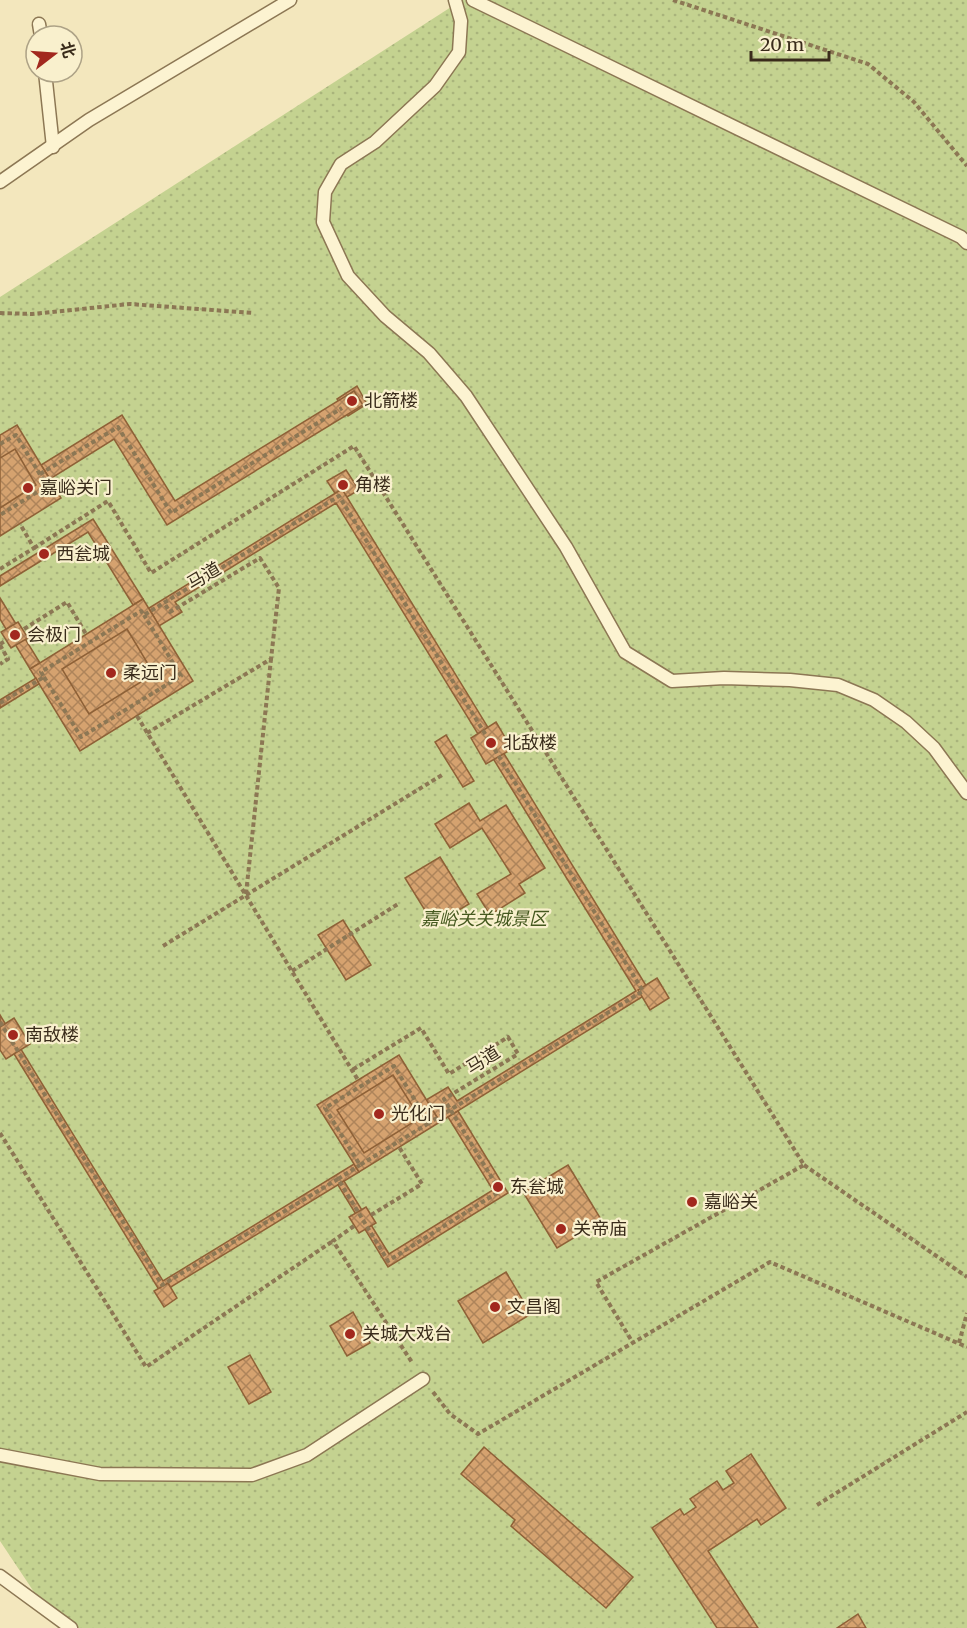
<svg xmlns="http://www.w3.org/2000/svg" width="967" height="1628" font-family="Merriweather,'Noto Sans SC',serif">
	<defs>
		<pattern id="park-dots" width="8" height="8" patternUnits="userSpaceOnUse" patternTransform="scale(1.5)"><rect width="8" height="8" fill="#c4d290"/><path d="M2 2h.1M6 6h.1" fill="none" stroke="#a9b47c" stroke-width="1.8" stroke-linecap="round"/></pattern>
		<pattern id="building-cross-hatch" width="8" height="8" patternUnits="userSpaceOnUse" patternTransform="scale(1.5)"><rect width="8" height="8" fill="#d5a26f"/><path d="M0 0l8 8M0 8l8-8" fill="none" stroke="#ae845a"/></pattern>
	</defs>
	<rect width="100%" height="100%" fill="#f3e7bd"/>
	<path fill="url(#park-dots)" d="M462,0H967V1628H58L0,1541V297Z"/>
	<g fill="url(#building-cross-hatch)" stroke="#8e6137" stroke-width="1.5">
		<path d="M357,386L367,404L348,416L337,399Z"/>
		<path d="M354,391L363,405L167,525L114,439L50,479L41,465L122,415L175,501Z"/>
		<path d="M17,425L61,498L0,536V435Z"/>
		<path d="M15,449L36,485L0,508V458Z"/>
		<path d="M346,470L359,490L340,501L327,481Z"/>
		<path d="M342,489L650,992L440,1122L426,1100L448,1087L457,1101L636,991L336,503L175,602L182,612L159,626L149,608Z"/>
		<path d="M93,519L143,599L133,605L88,532L0,586V576Z"/>
		<path d="M0,598L40,663L30,669L0,619Z"/>
		<path d="M143,599L193,681L80,751L30,669Z"/>
		<path d="M18,622L28,638L11,648L1,632Z"/>
		<path d="M127,629L154,674L89,714L62,669Z"/>
		<path d="M36,678L39,684L0,708V700Z"/>
		<path d="M496,722L512,749L486,764L471,738Z"/>
		<path d="M446,735L474,781L463,787L435,742Z"/>
		<path d="M469,803L480,821L506,805L545,868L519,884L525,893L490,915L477,894L511,874L482,828L450,848L435,824Z"/>
		<path d="M440,857L469,904L434,925L405,878Z"/>
		<path d="M343,920L371,965L346,980L318,935Z"/>
		<path d="M657,978L669,998L650,1010L638,990Z"/>
		<path d="M0,1015L163,1281L354,1164L359,1172L161,1293L0,1031Z"/>
		<path d="M14,1018L30,1044L6,1059L0,1050V1027Z"/>
		<path d="M399,1055L440,1122L359,1172L317,1105Z"/>
		<path d="M393,1075L420,1118L364,1153L337,1110Z"/>
		<path d="M458,1111L508,1193L388,1267L338,1185L344,1181L389,1254L493,1190L448,1117Z"/>
		<path d="M568,1165L602,1221L557,1248L523,1192Z"/>
		<path d="M366,1207L376,1223L359,1233L349,1217Z"/>
		<path d="M506,1272L531,1314L483,1343L458,1301Z"/>
		<path d="M168,1283L177,1298L164,1307L154,1291Z"/>
		<path d="M353,1312L370,1343L347,1356L330,1326Z"/>
		<path d="M250,1355L271,1392L249,1404L228,1367Z"/>
		<path d="M484,1447L633,1577L606,1608L511,1526L515,1520L461,1474Z"/>
		<path d="M751,1454L786,1508L761,1525L757,1519L708,1551L758,1628H717L652,1528L680,1509L684,1515L696,1507L690,1499L717,1481L723,1490L734,1483L726,1471Z"/>
		<path d="M858,1614L866,1628H837Z"/>
	</g>
	<g fill="none" stroke-linecap="round" stroke-linejoin="round">
		<g stroke="#8c7754" stroke-width="15">
			<g id="lane">
				<path d="M455,0L461,21L459,52L435,86L375,142L341,164L325,192L323,222L348,276L385,316L429,353L466,396L566,547L625,652L672,681L724,678L790,680L838,685L874,700L906,722L934,748L967,793"/>
				<path d="M473,0L961,237L967,243"/>
				<path d="M39,24L41,36"/>
				<path d="M45,72L53,147"/>
				<path d="M0,182L89,120L290,0"/>
				<path d="M0,1455L100,1474L252,1475L307,1455L423,1379"/>
				<path d="M0,1576L71,1628"/>
			</g>
		</g>
		<g stroke="#8c7754" stroke-width="4" stroke-dasharray="4.5 3" stroke-linecap="butt">
			<path d="M673,0L868,64L914,102L967,166"/>
			<path d="M0,313L32,314L130,304L253,313"/>
			<path d="M0,444L16,435L47,486L0,515"/>
			<path d="M40,474L118,427L171,513L342,408"/>
			<path d="M34,548L108,501L151,573L354,446L804,1165L596,1282L633,1343"/>
			<path d="M0,569L34,548L20,524"/>
			<path d="M24,629L67,602L86,634"/>
			<path d="M0,644L7,640"/>
			<path d="M0,645L8,659L0,664"/>
			<path d="M44,677L81,737L181,676L144,615"/>
			<path d="M0,703L44,677L41,672L141,611L144,615L339,496L643,991L429,1123L394,1066L325,1108L360,1165L429,1123"/>
			<path d="M137,716L358,1080"/>
			<path d="M147,733L271,659L279,588L260,558L170,612L164,603"/>
			<path d="M246,894L271,659"/>
			<path d="M163,946L442,775"/>
			<path d="M292,971L398,904"/>
			<path d="M0,1022L162,1285L338,1179L388,1261L500,1191L444,1099L518,1054L508,1037L449,1074L421,1028L352,1070"/>
			<path d="M0,1133L146,1367L333,1241"/>
			<path d="M804,1165L967,1277"/>
			<path d="M338,1179L360,1165"/>
			<path d="M371,1215L422,1184L399,1147"/>
			<path d="M354,1226L333,1241L413,1364"/>
			<path d="M959,1343L967,1313"/>
			<path d="M433,1392L450,1414L478,1434L770,1262L967,1347"/>
			<path d="M817,1505L967,1412"/>
		</g>
		<use href="#lane" stroke="#fcf3d1" stroke-width="12"/>
	</g>
	<g fill="#a2281e" stroke="#f9f0cd" stroke-width="2">
		<circle cx="352" cy="401" r="6"/>
		<circle cx="343" cy="485" r="6"/>
		<circle cx="28" cy="488" r="6"/>
		<circle cx="44" cy="554" r="6"/>
		<circle cx="15" cy="635" r="6"/>
		<circle cx="111" cy="673" r="6"/>
		<circle cx="491" cy="743" r="6"/>
		<circle cx="13" cy="1035" r="6"/>
		<circle cx="379" cy="1114" r="6"/>
		<circle cx="498" cy="1187" r="6"/>
		<circle cx="692" cy="1202" r="6"/>
		<circle cx="561" cy="1229" r="6"/>
		<circle cx="495" cy="1307" r="6"/>
		<circle cx="350" cy="1334" r="6"/>
	</g>
	<g text-anchor="middle" stroke-width="4.5" stroke-linejoin="round" paint-order="stroke">
		<g font-size="18" fill="#3a2c1b" stroke="#f9f0cd" text-anchor="start">
			<text x="364" y="407">北箭楼</text>
			<text x="355" y="491">角楼</text>
			<text x="40" y="494">嘉峪关门</text>
			<text x="56" y="560">西瓮城</text>
			<text x="27" y="641">会极门</text>
			<text x="123" y="679">柔远门</text>
			<text x="503" y="749">北敌楼</text>
			<text x="25" y="1041">南敌楼</text>
			<text x="391" y="1120">光化门</text>
			<text x="510" y="1193">东瓮城</text>
			<text x="704" y="1208">嘉峪关</text>
			<text x="573" y="1235">关帝庙</text>
			<text x="507" y="1313">文昌阁</text>
			<text x="362" y="1340">关城大戏台</text>
		</g>
		<g font-size="18" fill="#3a2c1b" stroke="#f9f0cd">
			<text transform="translate(204 576) rotate(-31)" y="6">马道</text>
			<text transform="translate(483 1060) rotate(-32)" y="6">马道</text>
		</g>
		<g font-size="18" font-style="italic" fill="#45591f" stroke="#f9f0cd">
			<text x="484" y="925">嘉峪关关城景区</text>
		</g>
	</g>
	<g transform="translate(54 54) rotate(73)"><circle r="28" fill="#f9f0cd" stroke="#ada286" stroke-width="1.5"/>
	<path d="M0-4.5L10 22L0 15L-10 22Z" fill="#a2281e"/>
	<text y="-9" font-size="16" font-weight="bold" text-anchor="middle" fill="#3a2c1b">北</text>
	</g>
	<path d="M751 51v9h78v-9" fill="none" stroke="#3a2c1b" stroke-width="3"/>
	<text x="760" y="51" font-size="18" fill="#3a2c1b" stroke="#f9f0cd" stroke-width="4.5" paint-order="stroke">20 m</text>
</svg>
